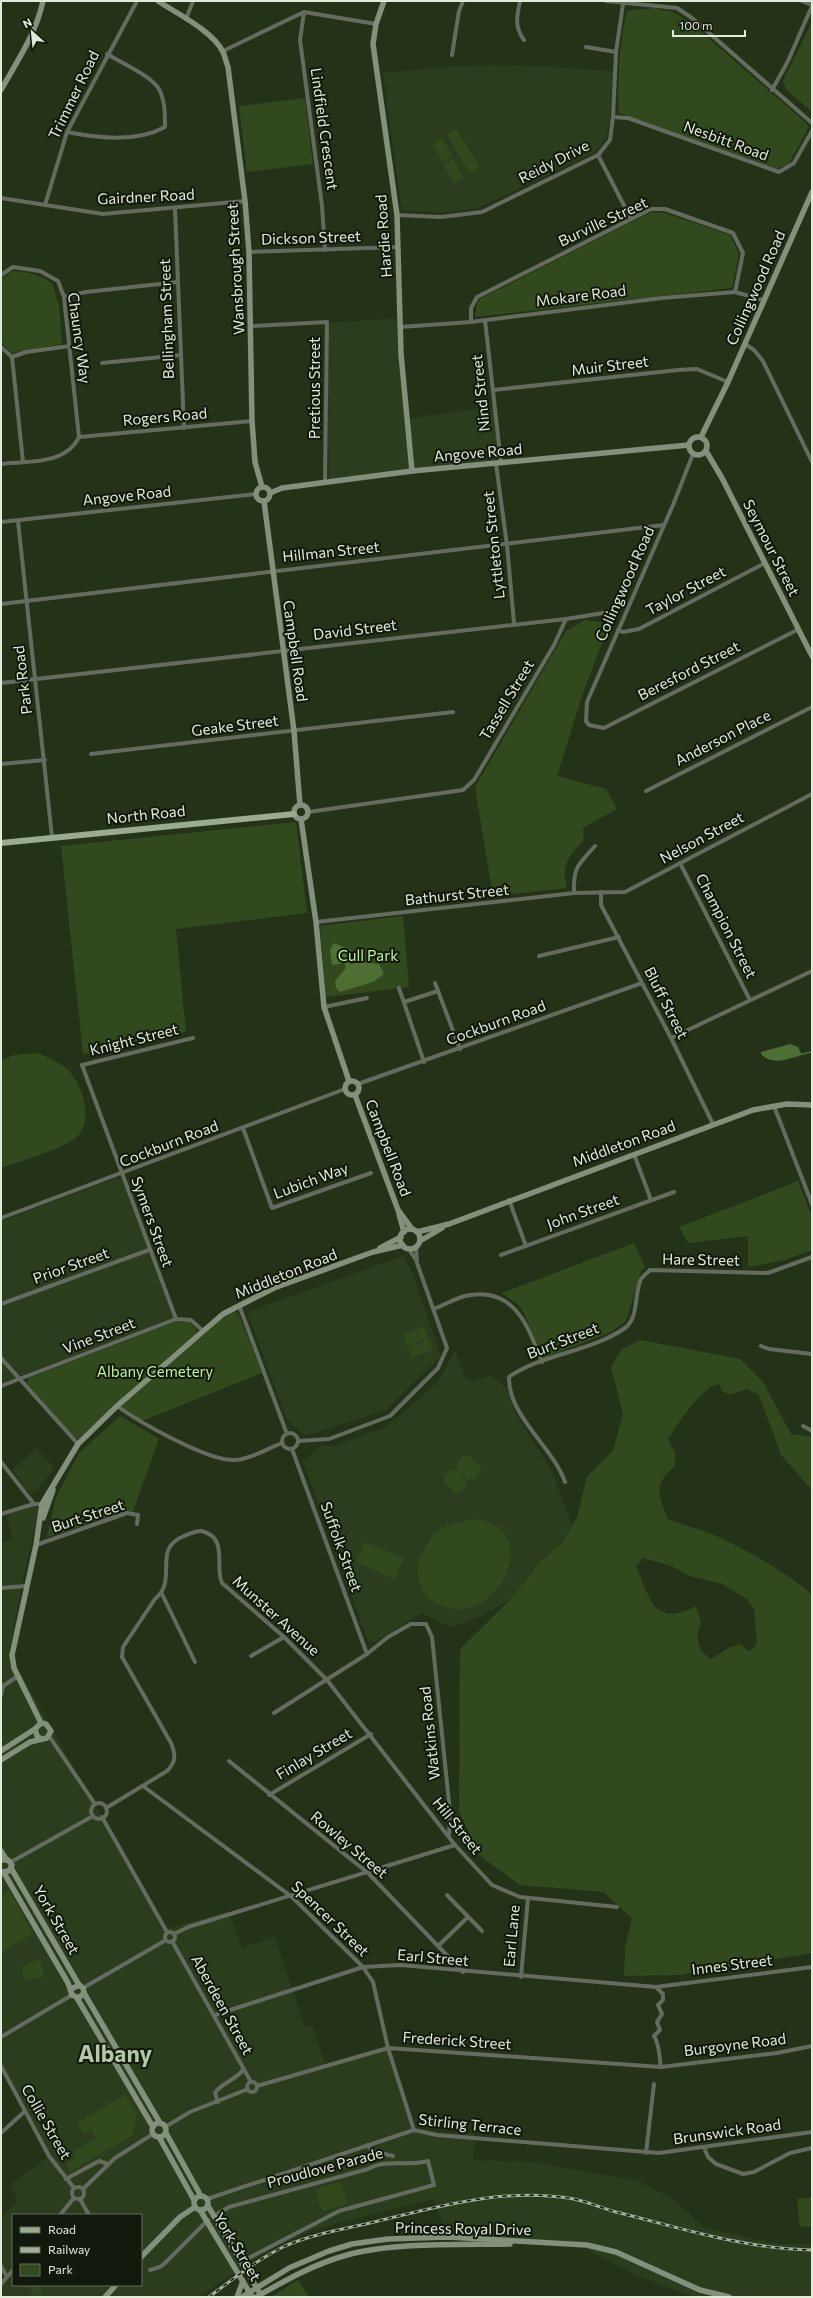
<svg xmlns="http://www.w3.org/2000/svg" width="813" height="2298" font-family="Commissioner,sans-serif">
	<rect width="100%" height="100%" fill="#243318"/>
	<g fill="#2b3d1c" fill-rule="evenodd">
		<path d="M518,65L613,71L610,120L606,138L600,147L594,153L478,208L442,213L402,210L383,73L457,66Z"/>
		<path d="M403,318L404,419L495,407L501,463L329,484L327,323Z"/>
		<path d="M117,1178L122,1180L124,1185L173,1318L7,1381L1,1386V1221Z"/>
		<path d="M403,1256L411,1270L440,1352V1357L386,1410L305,1436L287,1420L247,1312Z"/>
		<path d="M455,1350L466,1379L472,1382L491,1375L506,1387L516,1414L552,1471L572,1525L563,1542L540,1562L511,1599L482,1616L450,1627L422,1613L375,1642L367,1639L303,1462L321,1446H334L383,1428L410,1407L440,1379Z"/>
		<path d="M36,1448L54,1467L36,1492L31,1494L12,1470Z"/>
		<path d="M35,1506L39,1510L23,1579L9,1653L165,1929L229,1911L242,1948L275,1937L305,2027L313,2026L326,2066L388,2048L414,2130L475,2134L473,2160L534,2162L639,2181L674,2200L705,2228L777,2244H812V2297H692L636,2275L584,2248L447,2237L434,2199L312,2230L269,2250L198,2297H1V2284L7,2277L1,2266V2217L18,2201L10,2185L49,2156L1,2066V1543L13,1539L6,1515ZM13,2215H141V2285H13Z"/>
	</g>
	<g fill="#32491e" fill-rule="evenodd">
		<path d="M654,8L673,12L691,23L805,122L809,127L789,163L777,169L619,113C617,80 619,44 627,11Z"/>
		<path d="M812,22V112L786,89L783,81Z"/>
		<path d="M305,98L313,164L247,172L239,106Z"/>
		<path d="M456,129L480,167L470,173L447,135Z"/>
		<path d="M442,138L453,156L443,162L432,144Z"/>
		<path d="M453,159L463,178L454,183L443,165Z"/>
		<path d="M651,212L664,213L730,235L739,254L732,288L475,317L477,303L480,299Z"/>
		<path d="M13,271C27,271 39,275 52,283L59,305L62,344L12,353L1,342V279Z"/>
		<path d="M585,620L601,622L607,630L583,693L557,776L606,789L617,809L583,828L584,840C568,857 561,865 567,888L493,896L475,787L566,631Z"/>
		<path d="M296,822L307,913L176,929L186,1032L83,1054L61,846Z"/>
		<path d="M403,916L409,987L326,997L320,926Z"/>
		<path d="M37,1053C47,1057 58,1061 67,1069C82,1083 94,1119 78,1136C64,1149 20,1161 1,1168V1060L14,1055Z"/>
		<path d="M798,1181L812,1217V1250L785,1260L748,1267V1236L688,1243L679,1227Z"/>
		<path d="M634,1243L645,1267L641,1271L626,1321L611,1332L544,1358L521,1307L502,1293Z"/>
		<path d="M235,1311L239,1315L262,1373L142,1421L116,1403L80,1438L75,1439L27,1384L29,1378L174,1322H189L202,1336L224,1316Z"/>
		<path d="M424,1327L428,1338L407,1346L403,1335Z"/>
		<path d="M429,1339L433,1350L412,1358L408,1347Z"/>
		<path d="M641,1340L740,1359L763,1382L791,1434L812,1437V1490L781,1455L759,1395L747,1389L730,1395L722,1391L719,1384C701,1387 678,1424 668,1439L675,1453V1466C653,1484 658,1495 668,1519C683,1525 699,1529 714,1535C740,1546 793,1576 812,1595V1953L678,1975L624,1976L625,1947L632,1918L603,1892L520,1885L479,1855L459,1811L460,1649L511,1599L540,1562L563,1542L577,1517L587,1477L613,1450L623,1414L611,1367L622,1349ZM643,1558L671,1566L690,1576L722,1584L747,1599L754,1610L757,1642L753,1649L749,1651L740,1644L728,1648L711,1659L701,1651L697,1637L701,1622L696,1606C652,1629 650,1596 636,1566Z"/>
		<path d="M120,1416L159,1439L133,1511L47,1537L56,1497L79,1453Z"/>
		<path d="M464,1455L466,1457L469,1455L482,1468L479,1470L481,1472L473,1480L471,1478L469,1481L456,1468L458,1465L457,1463Z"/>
		<path d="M451,1469L453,1471L455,1469L468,1482L465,1484L467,1486L459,1494L458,1492L455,1494L443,1481L445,1479L443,1477Z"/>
		<path d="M476,1519C551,1532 490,1639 432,1601C420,1593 416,1577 418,1563C419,1558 424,1552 426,1547C428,1543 431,1537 434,1534C446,1523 461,1522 476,1519Z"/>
		<path d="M365,1542L404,1558L395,1579L356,1562Z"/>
		<path d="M9,1890L33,1933L1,1953V1895Z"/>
		<path d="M40,1959L44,1976L25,1981L21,1967Z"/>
		<path d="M125,2095L137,2113L133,2135L70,2171L66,2164L76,2157L73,2151L96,2139L91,2129L84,2133L77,2123Z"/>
		<path d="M341,2182L347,2204L322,2211L316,2189Z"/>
		<path d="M812,2197V2226L800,2227L797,2199Z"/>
		<path d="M298,2280L309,2297H271Z"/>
		<path d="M30,2285H39L42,2294L35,2297L30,2292L32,2289Z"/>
	</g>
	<g fill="#4e6f34">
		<path d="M334,943L352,951L353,954L349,960L350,964L360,962L379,964L384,974L373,982L340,992L336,988L335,981L346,968L344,963L332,965L330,950Z"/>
		<path d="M790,1044L798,1047L802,1055C788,1059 772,1066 761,1054V1052Z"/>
	</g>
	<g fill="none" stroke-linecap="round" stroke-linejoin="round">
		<path stroke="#4e6f34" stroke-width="1.5" d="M802,1054L812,1052"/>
		<g stroke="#646c5f" stroke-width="4">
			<path d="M520,1C517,17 514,26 524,40"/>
			<path d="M606,1L677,8L692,18L812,123"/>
			<path d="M802,1L812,5"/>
			<path d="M304,12L300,40L322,206L325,250"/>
			<path d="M186,19L193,1"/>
			<path d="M586,47L616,52"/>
			<path d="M223,51L304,12L376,24"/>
			<path d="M452,55L459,11L463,1"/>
			<path d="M772,90L788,61L812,6"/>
			<path d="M613,117L628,118L779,172L794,163L812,131"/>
			<path d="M67,132C98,138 136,143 165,127C165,115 165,102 160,91C154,77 120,62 107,54"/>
			<path d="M598,155L631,219"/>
			<path d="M1,198L103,214L245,201"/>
			<path d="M45,205L67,132L137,1"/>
			<path d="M175,209L184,428"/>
			<path d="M397,215L441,217L482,212L598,155L610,140L613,117L616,52L623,4"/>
			<path d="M249,252L398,247"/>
			<path d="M1,275L13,267L40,271L58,281L64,297L79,437"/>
			<path d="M64,297L86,292L178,282"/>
			<path d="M485,320L501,463"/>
			<path d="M471,322V308L477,297L651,209H665L733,233L743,253L735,292"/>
			<path d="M252,326L327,322L325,481"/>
			<path d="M400,327L471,322L662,298L735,292L763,300"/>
			<path d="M745,344L754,350L763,361L812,462"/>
			<path d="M1,347L12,357L23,462"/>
			<path d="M12,357L26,352L70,346"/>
			<path d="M102,363L181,355"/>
			<path d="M493,390L678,370L697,369L728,382"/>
			<path d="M79,437L252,421"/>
			<path d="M693,454L673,505L587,702L586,721L589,725L604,728L799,629"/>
			<path d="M1,464C28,461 66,465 79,437"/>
			<path d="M496,464L507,545L514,623"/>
			<path d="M18,521L52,837"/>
			<path d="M1,522L256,494"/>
			<path d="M1,604L664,525"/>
			<path d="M618,630L623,632L639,629L765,563"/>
			<path d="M1,683L566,619L616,611"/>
			<path d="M91,754L453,712"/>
			<path d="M1,764L45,760"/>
			<path d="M646,791L812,707"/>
			<path d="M308,812L463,790L474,780L554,645L566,619"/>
			<path d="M680,863L750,1000"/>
			<path d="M601,892V905L671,1038L713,1124"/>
			<path d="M574,893C573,867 578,865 595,846"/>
			<path d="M316,922L574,893L625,892L812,794"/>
			<path d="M539,956L619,937"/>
			<path d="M435,983L460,1049"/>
			<path d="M399,988L424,1062"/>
			<path d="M404,1002L438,991"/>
			<path d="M324,1007L367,998"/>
			<path d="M671,1038L812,971"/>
			<path d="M358,1084L642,983"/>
			<path d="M774,1106L812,1204"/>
			<path d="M243,1128L272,1208L371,1173"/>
			<path d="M634,1154L651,1200"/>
			<path d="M509,1200L526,1246"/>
			<path d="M1,1218L345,1089"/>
			<path d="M408,1248L416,1260"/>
			<path d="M501,1255L674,1192"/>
			<path d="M1,1304L149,1250"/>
			<path d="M239,1305L287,1434"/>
			<path d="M434,1309C444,1305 454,1299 465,1296C514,1285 528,1326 542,1362"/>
			<path d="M176,1319L82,1065L193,1038"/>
			<path d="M761,1346L769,1349L812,1354"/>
			<path d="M1,1358L78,1444"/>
			<path d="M1,1386L176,1319L191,1320L203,1331"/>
			<path d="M117,1406C139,1422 206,1460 233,1460C248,1460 267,1449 282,1443"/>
			<path d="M803,1426L812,1431"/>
			<circle cx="290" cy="1441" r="8"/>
			<path d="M298,1441L329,1439L390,1416L438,1368L447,1348L417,1263L416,1246"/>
			<path d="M292,1449L367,1654"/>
			<path d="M1,1462L34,1504"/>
			<path d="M565,1482C553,1447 508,1416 509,1377C541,1354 591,1352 625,1328C639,1318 634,1293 641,1279C643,1276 647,1273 650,1270L768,1273L812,1257"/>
			<path d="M1,1514L34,1504H42"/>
			<path d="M36,1545L127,1513L138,1515L137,1524"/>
			<path d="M1,1588L26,1586"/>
			<path d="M162,1594L195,1662"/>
			<path d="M251,1656L284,1637"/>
			<path d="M1,1695L3,1686L18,1676"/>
			<path d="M274,1713L367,1654L388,1637L411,1624H426L432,1637L450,1812L449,1836"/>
			<path d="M49,1736L95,1804"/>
			<path d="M229,1761L368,1873L463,1972"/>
			<path d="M143,1786L292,1897L363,1967L373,1982L388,2048L414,2130"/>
			<path d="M269,1795L371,1734"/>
			<circle cx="99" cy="1811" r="8"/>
			<path d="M106,1808L167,1771C176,1762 176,1755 171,1743L122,1657L123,1647L155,1599C179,1580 151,1549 184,1536C190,1534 196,1530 202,1531C208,1533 214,1536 216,1541C223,1554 216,1570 222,1583L284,1637L327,1680L455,1845L492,1885L520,1897L617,1907"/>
			<path d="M102,1817L167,1932"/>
			<path d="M11,1862L93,1816"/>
			<path d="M447,1895L482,1931"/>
			<circle cx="170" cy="1937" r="5"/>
			<path d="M174,1934L188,1927L455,1845"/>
			<path d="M172,1941L251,2082"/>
			<path d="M438,1946L468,1917"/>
			<path d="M521,1977L528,1898"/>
			<path d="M656,1987L663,1994V2000L658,2005L662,2014L657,2022L660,2030L654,2036C660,2045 659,2057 661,2067"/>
			<path d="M83,1988L166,1940"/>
			<path d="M215,2015L363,1967L401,1965L656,1987L812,1967"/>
			<path d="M1,2037L72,1995"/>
			<path d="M1,2066L49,2156L74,2188"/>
			<circle cx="252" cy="2087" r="5"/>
			<path d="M257,2086L388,2048L661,2067L777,2053L812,2046"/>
			<path d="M218,2102L215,2093C220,2084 236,2080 244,2069"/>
			<path d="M165,2127L190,2112L248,2089"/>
			<path d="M1,2133L24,2112"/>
			<path d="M367,2145L372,2151L393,2156"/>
			<path d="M704,2147L708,2157L716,2164L743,2174L754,2172L790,2153L812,2148"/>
			<path d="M646,2153L654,2084"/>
			<path d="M66,2179L99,2161L108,2164"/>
			<circle cx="78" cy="2193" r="6"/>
			<path d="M83,2189L115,2158L153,2134"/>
			<path d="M80,2199L89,2215"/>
			<path d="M207,2199L414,2130L437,2135L659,2153L812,2132"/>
			<path d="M60,2215L74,2198"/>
			<path d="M214,2216L229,2207L368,2169C387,2158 407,2167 428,2161L434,2185L339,2211L241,2262"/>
			<path d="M1,2266L7,2277"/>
			<path d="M150,2270L160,2267L165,2263L208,2220"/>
			<path d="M1,2284L13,2270"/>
		</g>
		<g stroke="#83907b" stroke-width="5.5">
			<path d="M158,1C176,13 213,31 223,52C225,56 226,62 228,67L245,201L249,252L252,421L255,462L262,487"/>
			<path d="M384,1L376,24L373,44L397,215L401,354L412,471"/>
			<path d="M1,90C17,61 36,34 43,1"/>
			<path d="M701,437L728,382L812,192"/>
			<circle cx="698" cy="446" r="9"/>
			<path d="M706,451L722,478L812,656"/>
			<circle cx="263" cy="494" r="7"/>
			<path d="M270,493L282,488L412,471L689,445"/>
			<path d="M264,501L294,731L300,805"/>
			<circle cx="301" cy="812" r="7"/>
			<path d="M301,819L316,922L324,1007L349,1081"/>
			<circle cx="352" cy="1088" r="7"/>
			<path d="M355,1095L398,1210L412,1229"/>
			<path d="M399,1214L404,1232"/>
			<circle cx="410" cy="1239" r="10"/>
			<path d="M417,1232L449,1224L753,1110L787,1104L812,1105"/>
			<path d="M420,1241L442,1228"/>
			<path d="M380,1248L401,1237"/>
			<path d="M43,1518L53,1490"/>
			<path d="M41,1723L14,1668L12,1655L36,1545L42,1504L78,1444L117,1406L223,1314L274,1288L373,1252L403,1245"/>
			<path d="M1,1751L35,1729"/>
			<path d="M1,1760L30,1742L47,1738L51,1731L46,1724L41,1723L35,1729L37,1736L41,1739"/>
			<path d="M1,1851L6,1859"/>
			<path d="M1,1860H8L12,1865L9,1871L1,1872"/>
			<path d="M11,1868L79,1985"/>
			<path d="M4,1873L68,1983L72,1995L79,1998L84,1993L83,1988L79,1985L71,1989"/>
			<path d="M84,1993L160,2123"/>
			<path d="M77,1998L153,2127"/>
			<circle cx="159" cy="2130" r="7"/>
			<path d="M166,2133L201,2196"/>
			<path d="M159,2137L194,2200"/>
			<circle cx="201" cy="2203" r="7"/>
			<path d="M208,2206L261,2295"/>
			<path d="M200,2210L251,2295"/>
			<path d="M141,2257L180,2217L195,2207"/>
			<path d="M105,2297L116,2285"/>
			<path d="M237,2297L243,2281"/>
			<path d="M242,2297L289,2268L329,2251L352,2244L388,2239L447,2237L587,2245L616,2252L700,2290L729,2297"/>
			<path d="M256,2297C286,2280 314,2264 347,2255C394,2242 461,2245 510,2244"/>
		</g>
		<path stroke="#9bab90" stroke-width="6" d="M1,843L294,814"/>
		<g stroke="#a2af9a" stroke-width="3">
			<path id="rail" d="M209,2297C233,2279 258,2259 285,2246C313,2234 345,2229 374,2222C440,2206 505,2187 574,2199C588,2202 602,2208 616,2212C681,2228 745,2249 812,2250"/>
		</g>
		<use href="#rail" stroke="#11180c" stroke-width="1.5" stroke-dasharray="4.5" stroke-linecap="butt"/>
	</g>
	<g text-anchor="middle" stroke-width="4" stroke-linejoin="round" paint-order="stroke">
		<g font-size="15" fill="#e0ebda" stroke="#11180c">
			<text transform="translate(74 95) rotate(-64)" y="5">Trimmer Road</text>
			<text transform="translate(324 129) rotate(82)" y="5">Lindfield Crescent</text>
			<text transform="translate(726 141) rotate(20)" y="5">Nesbitt Road</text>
			<text transform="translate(554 162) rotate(-27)" y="5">Reidy Drive</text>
			<text transform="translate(146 197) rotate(-3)" y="5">Gairdner Road</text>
			<text transform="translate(603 222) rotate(-25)" y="5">Burville Street</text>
			<text transform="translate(384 236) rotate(-94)" y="5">Hardie Road</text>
			<text transform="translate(311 238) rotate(-2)" y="5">Dickson Street</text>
			<text transform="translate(236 269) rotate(-93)" y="5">Wansbrough Street</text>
			<text transform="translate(756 288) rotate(-66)" y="5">Collingwood Road</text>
			<text transform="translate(581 296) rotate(-7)" y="5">Mokare Road</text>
			<text transform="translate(167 319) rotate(-92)" y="5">Bellingham Street</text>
			<text transform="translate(79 338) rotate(82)" y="5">Chauncy Way</text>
			<text transform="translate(610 366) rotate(-7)" y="5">Muir Street</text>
			<text transform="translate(315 388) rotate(-90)" y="5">Pretious Street</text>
			<text transform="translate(481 393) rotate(-96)" y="5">Nind Street</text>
			<text transform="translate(165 417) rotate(-5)" y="5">Rogers Road</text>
			<text transform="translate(478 453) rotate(-5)" y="5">Angove Road</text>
			<text transform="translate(127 496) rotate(-6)" y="5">Angove Road</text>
			<text transform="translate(494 545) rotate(-96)" y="5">Lyttleton Street</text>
			<text transform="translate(771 548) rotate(63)" y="5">Seymour Street</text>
			<text transform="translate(331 552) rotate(-6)" y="5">Hillman Street</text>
			<text transform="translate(625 584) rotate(-66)" y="5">Collingwood Road</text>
			<text transform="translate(686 591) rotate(-28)" y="5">Taylor Street</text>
			<text transform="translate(355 630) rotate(-7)" y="5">David Street</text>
			<text transform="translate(295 651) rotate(82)" y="5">Campbell Road</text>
			<text transform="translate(689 671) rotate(-27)" y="5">Beresford Street</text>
			<text transform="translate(23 680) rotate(-97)" y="5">Park Road</text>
			<text transform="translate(507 700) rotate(-59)" y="5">Tassell Street</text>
			<text transform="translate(235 726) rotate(-7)" y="5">Geake Street</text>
			<text transform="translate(723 738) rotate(-27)" y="5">Anderson Place</text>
			<text transform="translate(146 815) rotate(-6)" y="5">North Road</text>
			<text transform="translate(702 838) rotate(-28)" y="5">Nelson Street</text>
			<text transform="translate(457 895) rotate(-6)" y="5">Bathurst Street</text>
			<text transform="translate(726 926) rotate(63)" y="5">Champion Street</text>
			<text transform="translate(666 1003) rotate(63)" y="5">Bluff Street</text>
			<text transform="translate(496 1023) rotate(-20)" y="5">Cockburn Road</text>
			<text transform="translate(134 1040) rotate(-14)" y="5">Knight Street</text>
			<text transform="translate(169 1144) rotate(-21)" y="5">Cockburn Road</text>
			<text transform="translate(624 1144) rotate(-20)" y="5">Middleton Road</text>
			<text transform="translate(388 1148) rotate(69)" y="5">Campbell Road</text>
			<text transform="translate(311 1181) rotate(-20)" y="5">Lubich Way</text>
			<text transform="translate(583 1212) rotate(-20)" y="5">John Street</text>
			<text transform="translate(152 1222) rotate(70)" y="5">Symers Street</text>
			<text transform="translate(701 1260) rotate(1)" y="5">Hare Street</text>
			<text transform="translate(71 1266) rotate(-20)" y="5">Prior Street</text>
			<text transform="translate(286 1274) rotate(-22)" y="5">Middleton Road</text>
			<text transform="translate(99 1336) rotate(-21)" y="5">Vine Street</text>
			<text transform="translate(563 1341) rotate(-21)" y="5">Burt Street</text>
			<text transform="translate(88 1516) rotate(-18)" y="5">Burt Street</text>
			<text transform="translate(341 1547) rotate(70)" y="5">Suffolk Street</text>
			<text transform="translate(276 1616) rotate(42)" y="5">Munster Avenue</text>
			<text transform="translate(430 1733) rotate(-96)" y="5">Watkins Road</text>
			<text transform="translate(314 1754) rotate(-31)" y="5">Finlay Street</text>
			<text transform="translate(457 1826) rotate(51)" y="5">Hill Street</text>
			<text transform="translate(349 1845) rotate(40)" y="5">Rowley Street</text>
			<text transform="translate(330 1919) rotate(44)" y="5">Spencer Street</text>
			<text transform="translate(56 1920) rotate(60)" y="5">York Street</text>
			<text transform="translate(512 1936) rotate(-85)" y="5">Earl Lane</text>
			<text transform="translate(433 1958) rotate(5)" y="5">Earl Street</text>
			<text transform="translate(732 1965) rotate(-7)" y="5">Innes Street</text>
			<text transform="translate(222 2005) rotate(61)" y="5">Aberdeen Street</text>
			<text transform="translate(457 2041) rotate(4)" y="5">Frederick Street</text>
			<text transform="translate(735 2045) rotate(-7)" y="5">Burgoyne Road</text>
			<text transform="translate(46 2122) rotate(60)" y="5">Collie Street</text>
			<text transform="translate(470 2125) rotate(6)" y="5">Stirling Terrace</text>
			<text transform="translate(727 2132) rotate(-8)" y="5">Brunswick Road</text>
			<text transform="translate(325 2168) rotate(-15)" y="5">Proudlove Parade</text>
			<text transform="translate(463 2229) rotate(1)" y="5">Princess Royal Drive</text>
			<text transform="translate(237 2247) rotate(59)" y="5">York Street</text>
		</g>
		<g font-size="15" fill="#c1f39c" stroke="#11180c">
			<text x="368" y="961">Cull Park</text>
			<text x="155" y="1377">Albany Cemetery</text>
		</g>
		<g font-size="23" font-weight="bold" fill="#b4c7a7" stroke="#11180c">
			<text x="115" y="2062">Albany</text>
		</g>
	</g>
	<rect width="813" height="2298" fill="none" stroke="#e0ebda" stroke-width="4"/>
	<rect x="12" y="2214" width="130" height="72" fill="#11180c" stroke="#646c5e"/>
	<rect x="20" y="2227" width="20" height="6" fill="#9bab90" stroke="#646c5e"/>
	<text x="48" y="2234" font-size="12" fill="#e0ebda">Road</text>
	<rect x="20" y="2247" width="20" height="6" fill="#a2af9a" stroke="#646c5e"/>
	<text x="48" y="2254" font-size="12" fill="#e0ebda">Railway</text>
	<rect x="20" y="2264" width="20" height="12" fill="#32491e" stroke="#646c5e"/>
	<text x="48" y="2274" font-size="12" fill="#e0ebda">Park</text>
	<g transform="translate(32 32) rotate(333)" stroke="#11180c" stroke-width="3" paint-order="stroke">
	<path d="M0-3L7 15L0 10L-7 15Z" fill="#e0ebda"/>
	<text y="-6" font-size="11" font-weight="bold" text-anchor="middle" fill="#e0ebda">N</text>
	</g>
	<path d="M673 30v6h72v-6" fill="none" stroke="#e0ebda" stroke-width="2"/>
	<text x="679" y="30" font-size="12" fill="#e0ebda" stroke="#11180c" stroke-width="3" paint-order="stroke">100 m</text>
</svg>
